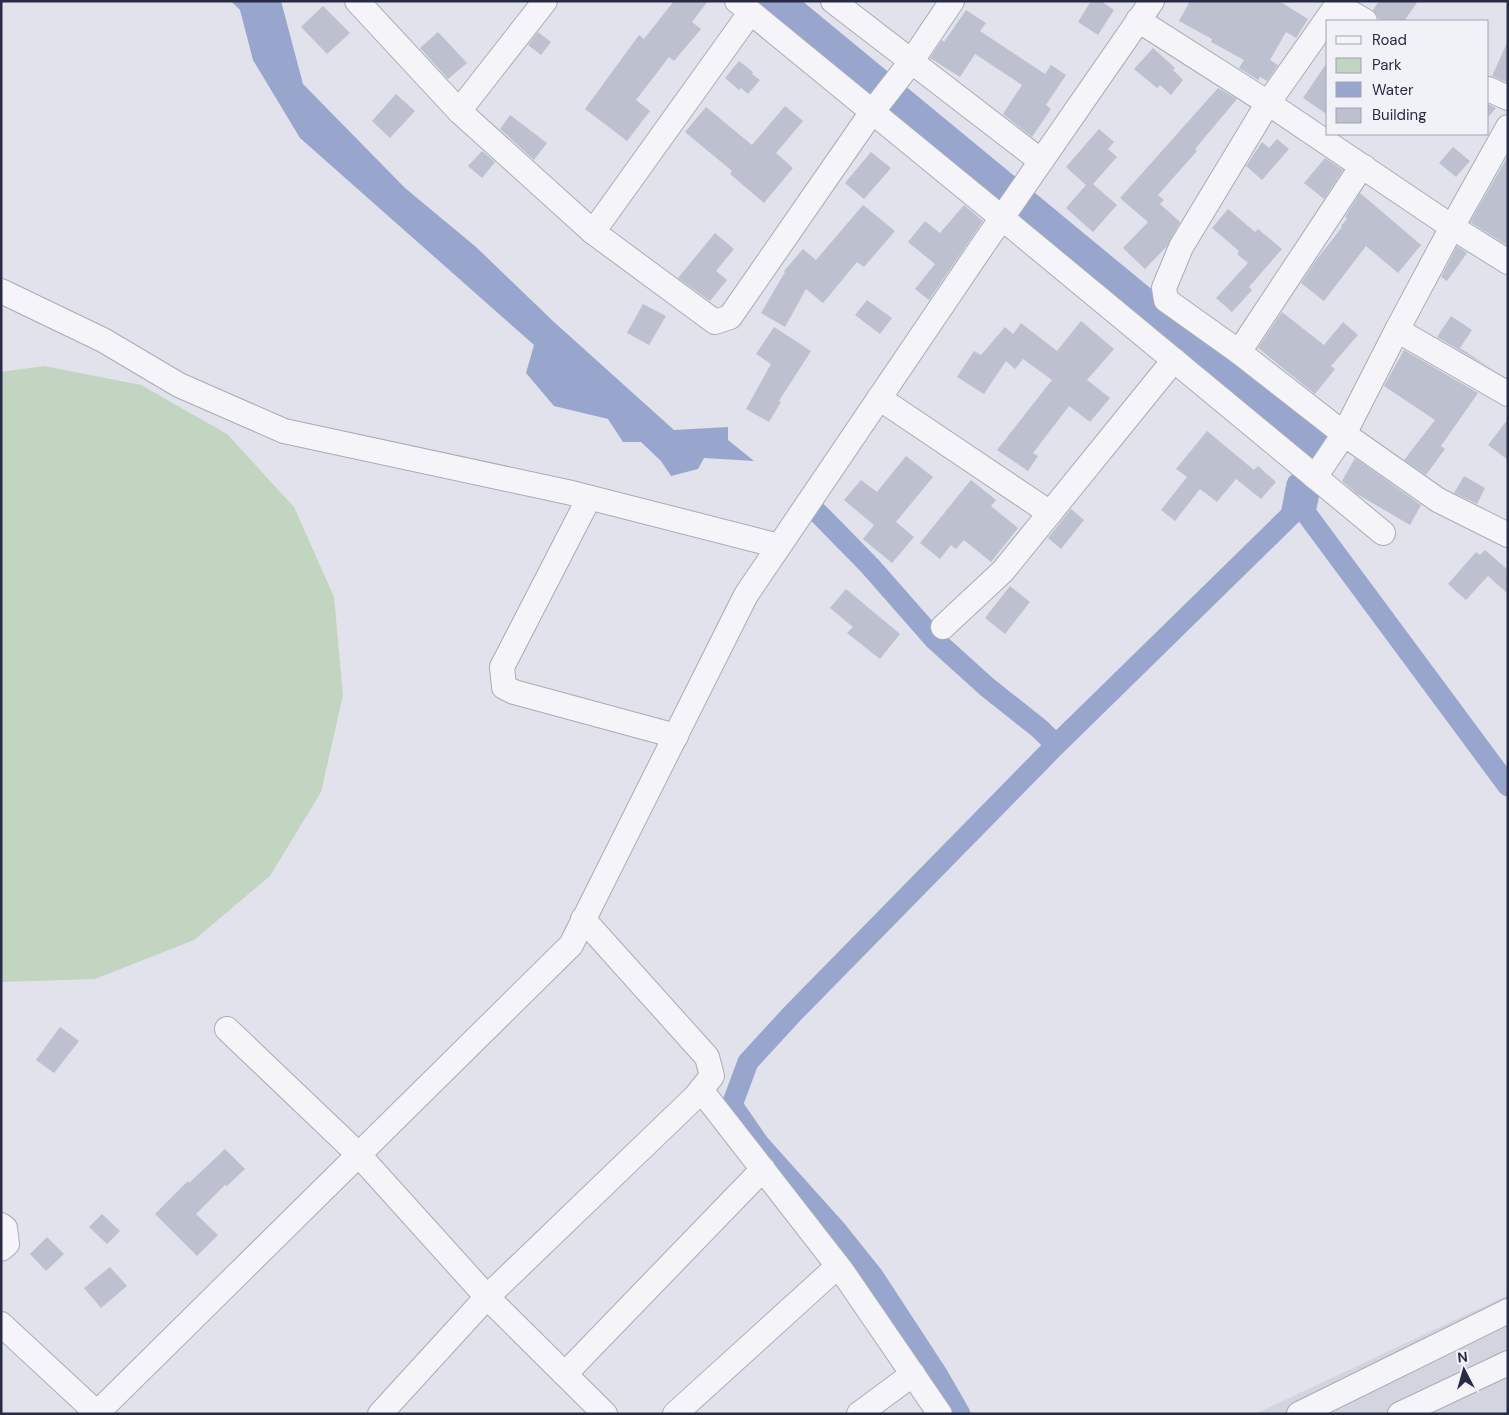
<svg xmlns="http://www.w3.org/2000/svg" width="1509" height="1415" font-family="'DM Sans',sans-serif">
	<rect width="100%" height="100%" fill="#e1e2eb"/>
	<path fill="#d2d4e0" d="M1508,1295V1414H1255Z"/>
	<path fill="#c1d5c1" d="M44,366L141,385L227,434L294,507L334,597L343,695L321,792L270,876L194,940L95,979L1,982V372Z"/>
	<path fill="#98a6ce" d="M231,1H281L303,84L405,188L476,247L554,322L674,430L728,427V440L754,461L704,458L698,469L671,476L661,461L641,442H623L608,419L554,406L526,373L534,345L300,138L253,60L240,10Z"/>
	<g fill="none" stroke-linecap="round" stroke-linejoin="round">
		<g stroke="#98a6ce" stroke-width="21">
			<path d="M818,513L870,566L935,640L987,687L1040,729L1056,745L1291,515L1297,484L1309,493L1305,512L1508,786"/>
			<path d="M960,1414L937,1374L873,1276L837,1231L759,1144L732,1105L748,1062L794,1012L1056,745"/>
		</g>
		<path stroke="#98a6ce" stroke-width="36" d="M774,1L1311,444"/>
	</g>
	<g fill="#bdc0ce">
		<path d="M674,1H708L692,22L701,29L674,61L669,57L636,100L650,111L627,141L585,109L639,35L644,39Z"/>
		<path d="M1091,1H1101L1114,10L1098,35L1078,22Z"/>
		<path d="M1190,1H1279L1308,19L1296,38L1286,32L1270,60L1278,65L1267,81L1260,77L1258,80L1239,68L1244,60L1211,42L1212,39L1179,21Z"/>
		<path d="M1379,1H1418L1404,21H1383L1378,18L1373,10Z"/>
		<path d="M323,6L350,33L327,54L301,27Z"/>
		<path d="M966,10L986,23L980,31L1045,74L1051,65L1066,75L1046,105L1051,109L1032,137L1003,114L1022,85L975,54L960,77L930,58L942,40L944,42Z"/>
		<path d="M438,32L467,63L448,79L420,48Z"/>
		<path d="M538,32L551,42L541,55L528,45Z"/>
		<path d="M1508,41V83L1492,76Z"/>
		<path d="M1153,48L1175,68L1173,70L1183,80L1171,95L1160,85L1157,88L1134,69Z"/>
		<path d="M739,61L753,72L752,74L760,80L748,94L741,88L739,90L725,78Z"/>
		<path d="M1328,61V115L1303,98Z"/>
		<path d="M1218,88L1237,99L1195,149L1197,151L1158,195L1164,200L1160,204L1180,222L1167,246L1145,269L1123,248L1148,222L1120,198Z"/>
		<path d="M396,94L415,111L390,138L372,121Z"/>
		<path d="M1488,104L1496,108L1488,117Z"/>
		<path d="M785,106L803,121L776,153L793,168L764,203L730,174L732,171L685,132L706,107L752,145Z"/>
		<path d="M510,115L547,143L534,160L500,129Z"/>
		<path d="M1099,129L1114,142L1108,149L1117,157L1093,184L1117,205L1093,232L1066,208L1086,185L1066,167Z"/>
		<path d="M1277,139L1289,149L1262,180L1246,166L1262,142L1269,148Z"/>
		<path d="M1453,147L1470,161L1456,177L1439,163Z"/>
		<path d="M482,151L495,162L482,178L468,166Z"/>
		<path d="M871,152L891,168L864,199L845,183Z"/>
		<path d="M1508,156V246L1470,222Z"/>
		<path d="M1325,158L1343,170L1324,199L1304,183Z"/>
		<path d="M1360,193L1421,245L1398,273L1366,246L1324,301L1301,283L1314,263L1342,227L1341,226L1347,219L1345,217Z"/>
		<path d="M863,205L895,231L864,267L857,262L823,303L806,289L785,327L761,313L785,272L784,271L803,249L816,260Z"/>
		<path d="M964,205L983,221L929,300L915,289L935,264L908,242L925,221L940,233Z"/>
		<path d="M1228,209L1255,232L1258,229L1282,249L1249,287L1252,290L1232,312L1216,298L1248,263L1237,254L1239,251L1212,228Z"/>
		<path d="M715,233L734,249L716,271L727,280L710,301L678,278Z"/>
		<path d="M1457,246L1467,253L1447,281L1441,277Z"/>
		<path d="M867,300L892,318L880,334L855,315Z"/>
		<path d="M643,304L666,316L649,345L627,333Z"/>
		<path d="M1282,312L1324,345L1343,322L1358,335L1331,366L1335,369L1315,394L1258,348Z"/>
		<path d="M1451,316L1472,330L1460,348L1492,369L1437,337Z"/>
		<path d="M1081,321L1114,349L1087,380L1110,398L1090,422L1069,406L1033,453L1038,456L1028,471L997,450L1052,380L1023,359L1015,369L1006,361L984,394L957,377L974,351L981,355L1005,327L1013,334L1021,323L1057,351Z"/>
		<path d="M774,327L811,351L779,401L781,402L769,422L746,409L771,364L756,354Z"/>
		<path d="M1404,350L1478,393L1441,446L1445,449L1426,475L1404,460L1435,420L1384,386Z"/>
		<path d="M1508,419V460L1488,445Z"/>
		<path d="M1207,431L1254,470L1258,466L1276,482L1261,499L1236,479L1217,502L1200,489L1175,521L1161,510L1187,477L1176,469Z"/>
		<path d="M906,456L933,477L896,522L914,537L892,563L863,539L874,525L844,500L861,480L877,492Z"/>
		<path d="M1355,458L1421,505L1410,525L1357,494L1342,481Z"/>
		<path d="M1464,476L1485,488L1477,504L1454,493Z"/>
		<path d="M971,480L996,500L991,506L1018,528L991,562L964,540L956,549L951,545L940,559L920,543Z"/>
		<path d="M1071,509L1084,520L1061,549L1048,538Z"/>
		<path d="M1485,550L1508,570V594L1488,576L1466,600L1448,584L1476,552L1480,555Z"/>
		<path d="M1010,586L1030,602L1005,634L985,618Z"/>
		<path d="M846,589L900,634L880,659L847,633L853,627L830,608Z"/>
		<path d="M60,1027L79,1041L54,1073L36,1060Z"/>
		<path d="M225,1149L245,1169L227,1186L225,1185L196,1214L218,1235L197,1256L155,1214L188,1181L189,1183Z"/>
		<path d="M102,1214L120,1231L107,1244L89,1227Z"/>
		<path d="M47,1237L64,1254L46,1271L30,1254Z"/>
		<path d="M110,1267L127,1286L101,1308L84,1288Z"/>
	</g>
	<g fill="none" stroke-linecap="round" stroke-linejoin="round">
		<g stroke="#a9abb9" stroke-width="26">
			<g id="minor">
				<path d="M357,1L459,111"/>
				<path d="M545,1L459,111L593,232"/>
				<path d="M737,1L1002,218L1383,533"/>
				<path d="M833,1L1041,161"/>
				<path d="M750,13L593,232L715,322L730,317L872,112L911,62L952,1"/>
				<path d="M1138,20L1268,103L1181,247L1164,288L1166,300L1239,352L1344,434L1397,330"/>
				<path d="M1365,21L1337,5L1268,103L1452,227L1508,262"/>
				<path d="M1488,89L1508,98"/>
				<path d="M1508,127L1452,227L1397,330L1508,394"/>
				<path d="M1,291L103,340L179,385L284,431L572,493L779,546"/>
				<path d="M1239,352L1360,169L1364,167"/>
				<path d="M879,398L1050,513"/>
				<path d="M1315,477L1344,434L1438,500L1508,535"/>
				<path d="M589,498L502,667L504,687L514,692L676,736"/>
				<path d="M943,627L1003,571L1174,360"/>
				<path d="M227,1029L358,1154L487,1297L605,1414"/>
				<path d="M701,1090L842,1271L940,1414"/>
				<path d="M1,1225L5,1228L7,1244L1,1249"/>
				<path d="M1,1324L98,1414"/>
				<path d="M565,1374L763,1169"/>
				<path d="M96,1414L571,945L746,595L983,245L1152,1"/>
				<path d="M380,1414L487,1297L695,1097L712,1076L707,1057L583,919"/>
				<path d="M675,1414L838,1266"/>
				<path d="M859,1414L913,1374"/>
				<path d="M1299,1414L1508,1311"/>
				<path d="M1400,1414L1508,1363"/>
			</g>
		</g>
		<use href="#minor" stroke="#f4f4f9" stroke-width="24"/>
	</g>
	<rect width="1509" height="1415" fill="none" stroke="#272b44" stroke-width="5"/>
	<rect x="1326" y="20" width="162" height="115" fill="#f0f2f8" stroke="#a0a2b0"/>
	<rect x="1336" y="36" width="25" height="8" fill="#f4f4f9" stroke="#a0a2b0"/>
	<text x="1372" y="45" font-size="15" fill="#272b44">Road</text>
	<rect x="1336" y="58" width="25" height="15" fill="#c1d5c1" stroke="#a0a2b0"/>
	<text x="1372" y="70" font-size="15" fill="#272b44">Park</text>
	<rect x="1336" y="82" width="25" height="15" fill="#98a6ce" stroke="#a0a2b0"/>
	<text x="1372" y="95" font-size="15" fill="#272b44">Water</text>
	<rect x="1336" y="108" width="25" height="15" fill="#bdc0ce" stroke="#a0a2b0"/>
	<text x="1372" y="120" font-size="15" fill="#272b44">Building</text>
	<g transform="translate(1464 1370) rotate(354)" stroke="#f0f2f8" stroke-width="4" paint-order="stroke">
	<path d="M0-4L9 19L0 12L-9 19Z" fill="#272b44"/>
	<text y="-8" font-size="14" font-weight="bold" text-anchor="middle" fill="#272b44">N</text>
	</g>
</svg>
